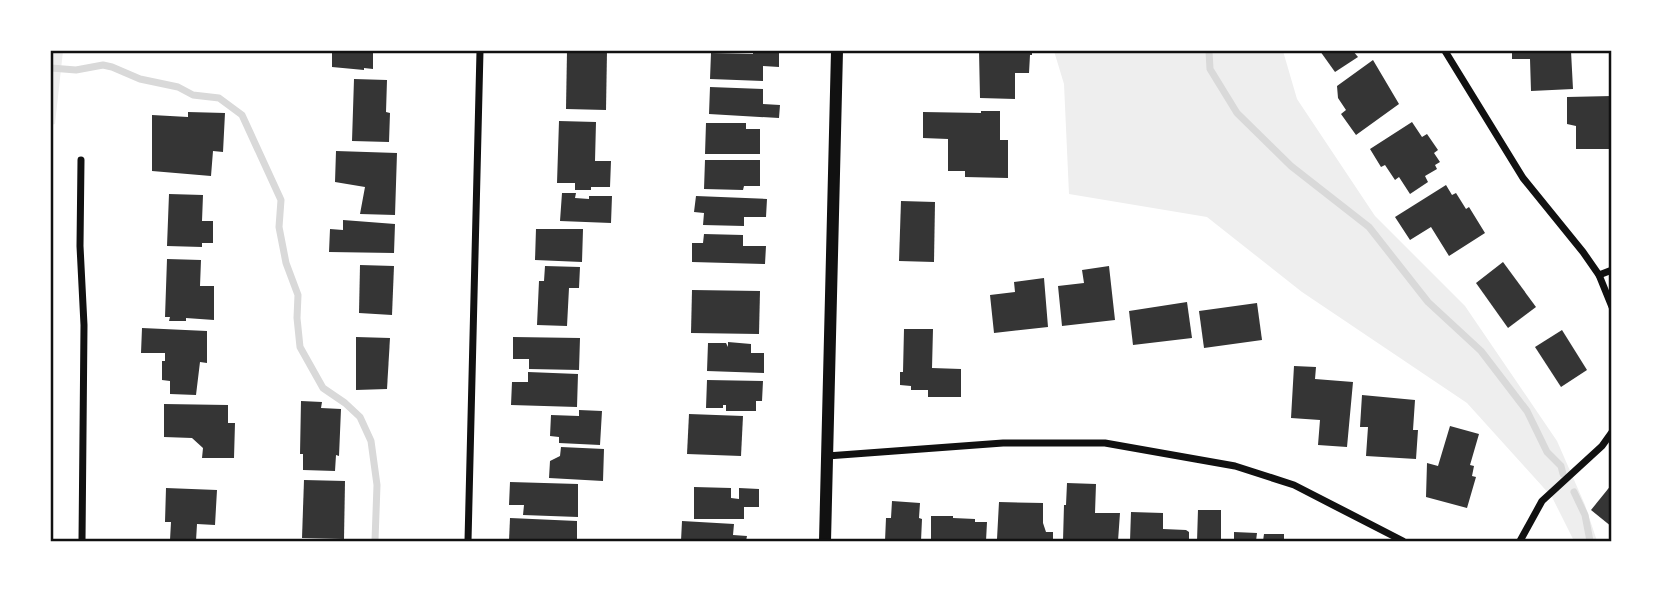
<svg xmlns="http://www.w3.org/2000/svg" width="1663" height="592" font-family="'Sofia Sans Condensed',sans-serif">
	<rect width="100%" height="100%" fill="#fff"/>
	<g fill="#eee">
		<path d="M51,51H63L55,124L51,125Z"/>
		<path d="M1054,51H1283L1297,99L1375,216L1465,306L1557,441L1585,505L1597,541H1574L1552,497L1467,403L1302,292L1207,217L1069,194L1064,84Z"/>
	</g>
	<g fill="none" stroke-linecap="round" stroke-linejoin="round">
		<g stroke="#d9d9d9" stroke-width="7">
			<path d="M1209,51L1210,69L1237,113L1291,166L1369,227L1428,302L1481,351L1527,411L1547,452L1561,466L1563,474"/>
			<path d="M51,68L76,70L103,65L112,67L140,79L178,87L193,95L219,98L242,115L281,200L279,227L286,263L298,295L297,318L300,347L323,388L345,403L360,417L371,441L377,485L375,541"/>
			<path d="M1574,492L1585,515L1590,541"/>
		</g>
	</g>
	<g fill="#353535">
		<path d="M332,51H373V69L364,68V70L332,67Z"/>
		<path d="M567,51H607L606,110L566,109Z"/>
		<path d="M979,51H1032V55H1030L1029,73H1015V99L980,98Z"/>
		<path d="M1320,51H1353L1358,57L1335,72Z"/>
		<path d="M1512,51H1571L1573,89L1531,91L1530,59H1512Z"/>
		<path d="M753,52L779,53V67L763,66V81L710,79L711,53L753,54Z"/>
		<path d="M1373,60L1399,104L1356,135L1341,114L1346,110L1338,98L1337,86Z"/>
		<path d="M354,79L387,80L386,112L390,113L389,142L352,141Z"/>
		<path d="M710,87L763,89V104L780,105L779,118L709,114Z"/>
		<path d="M1612,96V149H1576V126L1567,124V97Z"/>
		<path d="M981,111H1000V140H1008V178L965,177V171H948V139L923,138V112L981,113Z"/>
		<path d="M188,112L225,113L223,152L213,151L211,176L152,171V115L188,117Z"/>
		<path d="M559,121L596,122L595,161H611L610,187H591V190H575V183H557Z"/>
		<path d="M1412,122L1422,137L1427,134L1438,150L1434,153L1440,162L1435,165L1437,169L1425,176L1428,182L1410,194L1399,177L1395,180L1385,165L1381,167L1370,149Z"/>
		<path d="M706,123H746V129H760V154H705Z"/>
		<path d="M336,151L397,153L395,215L360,214L365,187L335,182Z"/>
		<path d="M705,160H760V186H744L743,190L704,189Z"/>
		<path d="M1446,185L1452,195L1456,193L1466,209L1469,207L1485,233L1449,256L1431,227L1410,240L1395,217Z"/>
		<path d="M562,193H576L575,198L589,199V196H612L611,223L560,221Z"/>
		<path d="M169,194L203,195L202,221H213V243H202V247L167,246Z"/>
		<path d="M696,196L767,199L766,217H744V226L703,225L704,213L694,212Z"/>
		<path d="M901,201L935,202L934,262L899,261Z"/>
		<path d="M343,220L395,224L394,253L329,252L330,229L343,230Z"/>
		<path d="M536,229H583L582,262L535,260Z"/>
		<path d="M704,234L743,235V246H766L765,264L692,262V243H703Z"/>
		<path d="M167,259L201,260L200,286H214V320L186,318V321H169L170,317H165Z"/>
		<path d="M1503,262L1536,307L1508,328L1476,283Z"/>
		<path d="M360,265L394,266L392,315L359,313Z"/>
		<path d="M545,266L580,267L579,288H569L567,326L537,325L539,281H544Z"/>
		<path d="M1109,266L1115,320L1062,326L1058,286L1084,283L1082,270Z"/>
		<path d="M1044,278L1048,327L994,333L990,295L1015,292L1014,282Z"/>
		<path d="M692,290L760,291L759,334L691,333Z"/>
		<path d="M1187,302L1192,338L1133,345L1129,311Z"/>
		<path d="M1257,303L1262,340L1204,348L1199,311Z"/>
		<path d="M142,328L207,331V363L200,362L196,395L170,394V381L162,380V361H165V353H141Z"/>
		<path d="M904,329H933L932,368L961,369V397H928V390H911V386L900,385V372H903Z"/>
		<path d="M1562,330L1587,370L1561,387L1535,347Z"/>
		<path d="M356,337L390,338L387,389L356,390Z"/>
		<path d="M513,337L580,338L579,370L529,369V359H513Z"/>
		<path d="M728,342L751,344V353H764V373L707,371L708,343H726L728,347Z"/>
		<path d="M1294,366L1316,367L1315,379L1353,382L1347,447L1318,445L1320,420L1291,418Z"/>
		<path d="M528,372L578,374L577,407L511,405L512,382H528Z"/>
		<path d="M707,380L763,381L762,401H756V411H726V405H723V408H706Z"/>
		<path d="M1362,395L1415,400L1413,430H1418L1416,459L1366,456L1368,427H1360Z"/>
		<path d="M301,401L322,402L321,408L341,409L339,456L336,455L335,471L303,470V454H300Z"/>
		<path d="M164,404L228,405V423H235L234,458H202L203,448L192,438L164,437Z"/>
		<path d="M579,410L602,411L600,445L559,443V437L550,436L551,415L579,416Z"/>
		<path d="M689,414L743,416L741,456L687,454Z"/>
		<path d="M1450,426L1479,434L1470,465L1474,466L1472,476L1476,477L1467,508L1426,497L1427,463L1438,466Z"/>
		<path d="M561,447L604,449L603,481L549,478L550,461L560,456Z"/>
		<path d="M304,480L345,481L344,539L302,538Z"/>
		<path d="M510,482L578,484V517L523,515L524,505H509Z"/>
		<path d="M1067,483L1096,484L1095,513H1120L1118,541H1063L1064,505H1066Z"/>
		<path d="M1612,484V527L1591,510Z"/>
		<path d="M694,487L731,488V498L739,499V488L759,489V507H744V519H694Z"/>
		<path d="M166,488L217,490L215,525L197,524L196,541L170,540L171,522H165Z"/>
		<path d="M892,501L920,503L919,518L922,519L921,541H885L886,518H891Z"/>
		<path d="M999,502L1043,503V523L1046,532H1053V541H1000L997,539Z"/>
		<path d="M1198,510H1221V541H1197Z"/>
		<path d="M1131,512L1163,513V529L1186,530L1189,532V541H1130Z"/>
		<path d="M931,516H953V518L975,519V522H987L986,541H931Z"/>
		<path d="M510,518L577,521V541H509Z"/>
		<path d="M682,521L734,524L733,535L747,536L746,541H681Z"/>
		<path d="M1234,532L1257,533L1256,541H1234Z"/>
		<path d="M1264,534H1284V541H1263Z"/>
	</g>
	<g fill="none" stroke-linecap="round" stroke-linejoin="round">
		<g stroke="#111" stroke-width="7">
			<path d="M1445,51L1523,178L1583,252L1599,275L1612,307"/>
			<path d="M81,160L80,246L84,325L82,541"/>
			<path d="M1599,275L1612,270"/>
			<path d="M827,456L1003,443H1105L1235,466L1294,485L1403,541"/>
			<path d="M468,541L480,51"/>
			<path d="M1520,541L1542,501L1602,446L1612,432"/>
		</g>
		<path stroke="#111" stroke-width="12" d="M825,541L837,51"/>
	</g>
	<rect width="1663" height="592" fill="none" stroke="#ffffff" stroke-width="105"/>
	<rect x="52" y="52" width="1558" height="488" fill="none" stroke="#111" stroke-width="2.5"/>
</svg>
